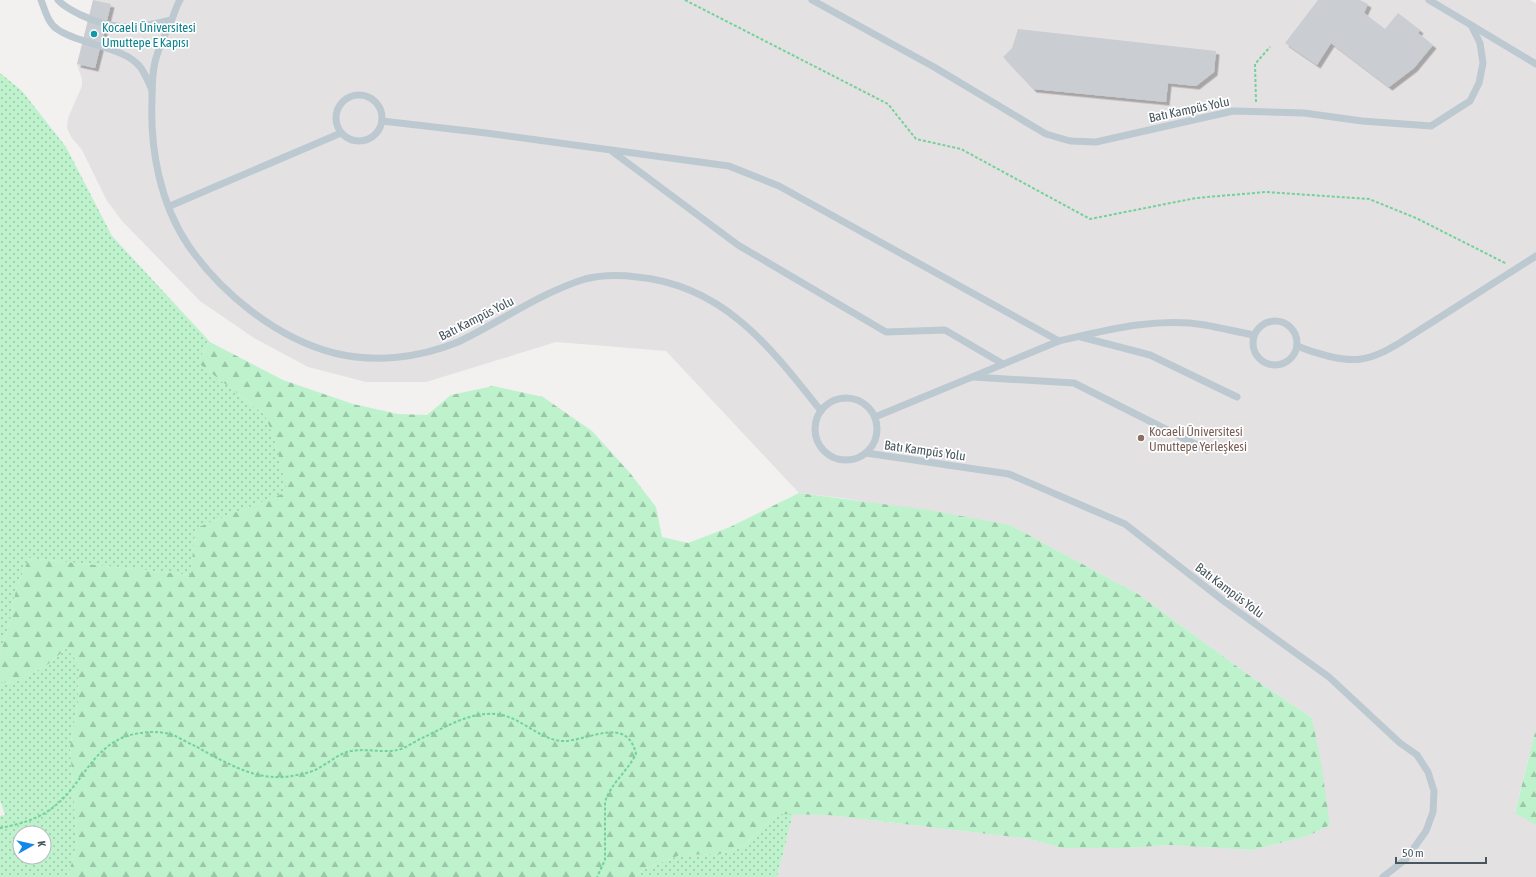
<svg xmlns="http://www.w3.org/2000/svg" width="1536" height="877" font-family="'Asap Condensed',sans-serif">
	<defs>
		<pattern id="grass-dots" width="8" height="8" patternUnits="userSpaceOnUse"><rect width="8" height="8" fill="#bdf2cc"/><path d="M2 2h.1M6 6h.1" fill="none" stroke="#9bc7a9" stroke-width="1.8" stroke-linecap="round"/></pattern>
		<pattern id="forest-firs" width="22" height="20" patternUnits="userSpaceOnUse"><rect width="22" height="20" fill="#bdf2cc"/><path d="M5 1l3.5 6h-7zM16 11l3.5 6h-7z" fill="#9bc7a9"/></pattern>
		<filter id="shadow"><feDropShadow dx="3.5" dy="3.5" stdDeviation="0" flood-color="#0004"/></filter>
	</defs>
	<rect width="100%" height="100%" fill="#f3f0f0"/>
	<path fill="#e4e1e2" d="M93,0H1530L1536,3V728L1515,812L1536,825V877H777L793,814L828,815L1030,839L1062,848H1128L1169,845L1252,850L1308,836L1330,825L1312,718L1250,676L1138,594L1010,525L842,498L799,493L666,351L556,342L426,382H366L308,367L254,338L200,301L122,221L107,201L82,150L71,137L67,128L68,118L82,86V79L77,64Z"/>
	<g fill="url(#grass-dots)" fill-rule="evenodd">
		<path d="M0,73L22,91L66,147L112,236L210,342L197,362L265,415L276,444L288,492L196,528L190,575L29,558L16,589L11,617L0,655Z"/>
		<path d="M67,648L79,664L78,703L70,747L77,842L68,877H0V816L5,815L0,800V682L14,683L47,665ZM20,833H44V857H20Z"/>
		<path d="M777,814H793L777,877H636L642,870L680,855L720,854L744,846Z"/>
	</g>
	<g fill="url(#forest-firs)">
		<path d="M210,342L283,380L353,404L398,414L427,415L451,395L493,386L543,397L592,431L630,473L656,507L662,537L688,543L730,527L799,493L928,510L1010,525L1138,594L1250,676L1312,718L1321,762L1330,825L1308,836L1252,850L1169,845L1128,848H1062L1030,839L828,815L777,814L744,846L720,854L680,855L642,870L636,877H68L77,842L70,747L78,703L79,664L67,648L47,665L14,683L0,682V655L11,617L16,589L29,558L190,575L196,528L287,492L276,444L265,415L197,362Z"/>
		<path d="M1536,728V825L1515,813Z"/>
	</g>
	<g fill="#caced3" filter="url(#shadow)">
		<path d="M93,0L111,4L95,68L77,64Z"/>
		<path d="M1318,0H1360L1368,4L1364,13L1385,29L1398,13L1420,30L1418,33L1433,45L1414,68L1389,87L1331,43L1317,65L1285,43Z"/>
		<path d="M1018,29L1216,51L1214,72L1196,86L1168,83L1166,102L1033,89L1003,57L1012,48Z"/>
	</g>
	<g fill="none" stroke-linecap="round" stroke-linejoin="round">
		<g stroke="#73d299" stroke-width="2" stroke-dasharray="3 2" stroke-linecap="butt">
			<path d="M685,0L888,104L916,139L961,149L1090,219L1196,198L1266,192L1369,199L1416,218L1507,264"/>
			<path d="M1256,102L1255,64L1270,47"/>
			<path d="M0,828C20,824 40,819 56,805C81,785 93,747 127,736C140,732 159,730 173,735C180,738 188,743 195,746C219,759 247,776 274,777C286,778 298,775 310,772C325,767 336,754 351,751C368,748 384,754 401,749C407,747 414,742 420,739C440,730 464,715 486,714C518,711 535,739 562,741C587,742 627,714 636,754C627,772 611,783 605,802V860L597,877"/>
		</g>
		<g stroke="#bdc9d0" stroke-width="7">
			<path d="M41,0C45,10 48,23 57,29C79,45 125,46 141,68C145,74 149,83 152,90"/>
			<path d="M58,0C64,7 73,11 81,15C114,31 137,29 171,20"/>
			<path d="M180,0C176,6 174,15 171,22C166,33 160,44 157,55C152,69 152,86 152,100C150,149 160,203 188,245C221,293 276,338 334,353C375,363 419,358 458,342C500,322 540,293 585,279C601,275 621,275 637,277C724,285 771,348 821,411"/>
			<path d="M812,0L934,67L1046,134L1070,141L1096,142L1233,111L1304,113L1362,121L1431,126L1470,101L1479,83L1483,63L1480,43L1471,25L1429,0"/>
			<path d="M1471,25L1536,64"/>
			<circle cx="359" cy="118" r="23"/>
			<path d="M382,121L486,133L729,166L779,186L1059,341L875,417"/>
			<path d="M613,152L738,245L886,332L945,330L1003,364"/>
			<path d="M170,206L341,133"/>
			<circle cx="1275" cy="343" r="22"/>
			<path d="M1081,337L1150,355L1237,397"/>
			<path d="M1059,341C1107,330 1156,317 1205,325C1221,328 1238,332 1254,335"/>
			<path d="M1297,346C1314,353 1343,362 1361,359C1376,357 1389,349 1401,342L1536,256"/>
			<path d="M973,377L1074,383L1207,450"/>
			<circle cx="846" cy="429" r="31"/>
			<path d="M866,453L1009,474L1125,524L1225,602L1329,677L1400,743L1417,755L1428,772L1434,791L1433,812L1426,831L1406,859L1383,877"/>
		</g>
	</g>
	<circle fill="#0f9aa8" stroke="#fff" stroke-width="1.5" cx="94" cy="34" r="4"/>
	<circle fill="#8d6e63" stroke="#fff" stroke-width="1.5" cx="1141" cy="438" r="4"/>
	<g text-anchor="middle" stroke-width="3.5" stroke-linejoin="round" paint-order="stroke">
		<g font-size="13" fill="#0d838f" stroke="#fff" text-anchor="start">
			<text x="102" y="32">Kocaeli Üniversitesi<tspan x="102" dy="15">Umuttepe E Kapısı</tspan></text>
		</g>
		<g font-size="13" fill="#47565f" stroke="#fff">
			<text transform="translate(1189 109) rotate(-12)" y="5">Batı Kampüs Yolu</text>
			<text transform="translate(476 318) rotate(-27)" y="5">Batı Kampüs Yolu</text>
			<text transform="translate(925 450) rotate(8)" y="5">Batı Kampüs Yolu</text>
			<text transform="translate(1230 590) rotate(37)" y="5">Batı Kampüs Yolu</text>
		</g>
		<g font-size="13" fill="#785e54" stroke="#fff" text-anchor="start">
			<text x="1149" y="436">Kocaeli Üniversitesi<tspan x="1149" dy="15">Umuttepe Yerleşkesi</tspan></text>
		</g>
	</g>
	<g transform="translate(32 845) rotate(82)"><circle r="19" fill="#ffffff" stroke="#b5bbbf"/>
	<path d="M0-3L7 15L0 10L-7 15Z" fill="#1087ed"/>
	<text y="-6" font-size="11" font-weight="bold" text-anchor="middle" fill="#47565f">K</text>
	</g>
	<path d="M1396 857v6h90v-6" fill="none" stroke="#47565f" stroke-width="2"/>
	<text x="1402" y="857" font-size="12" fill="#47565f" stroke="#ffffff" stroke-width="3" paint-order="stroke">50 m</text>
</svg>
